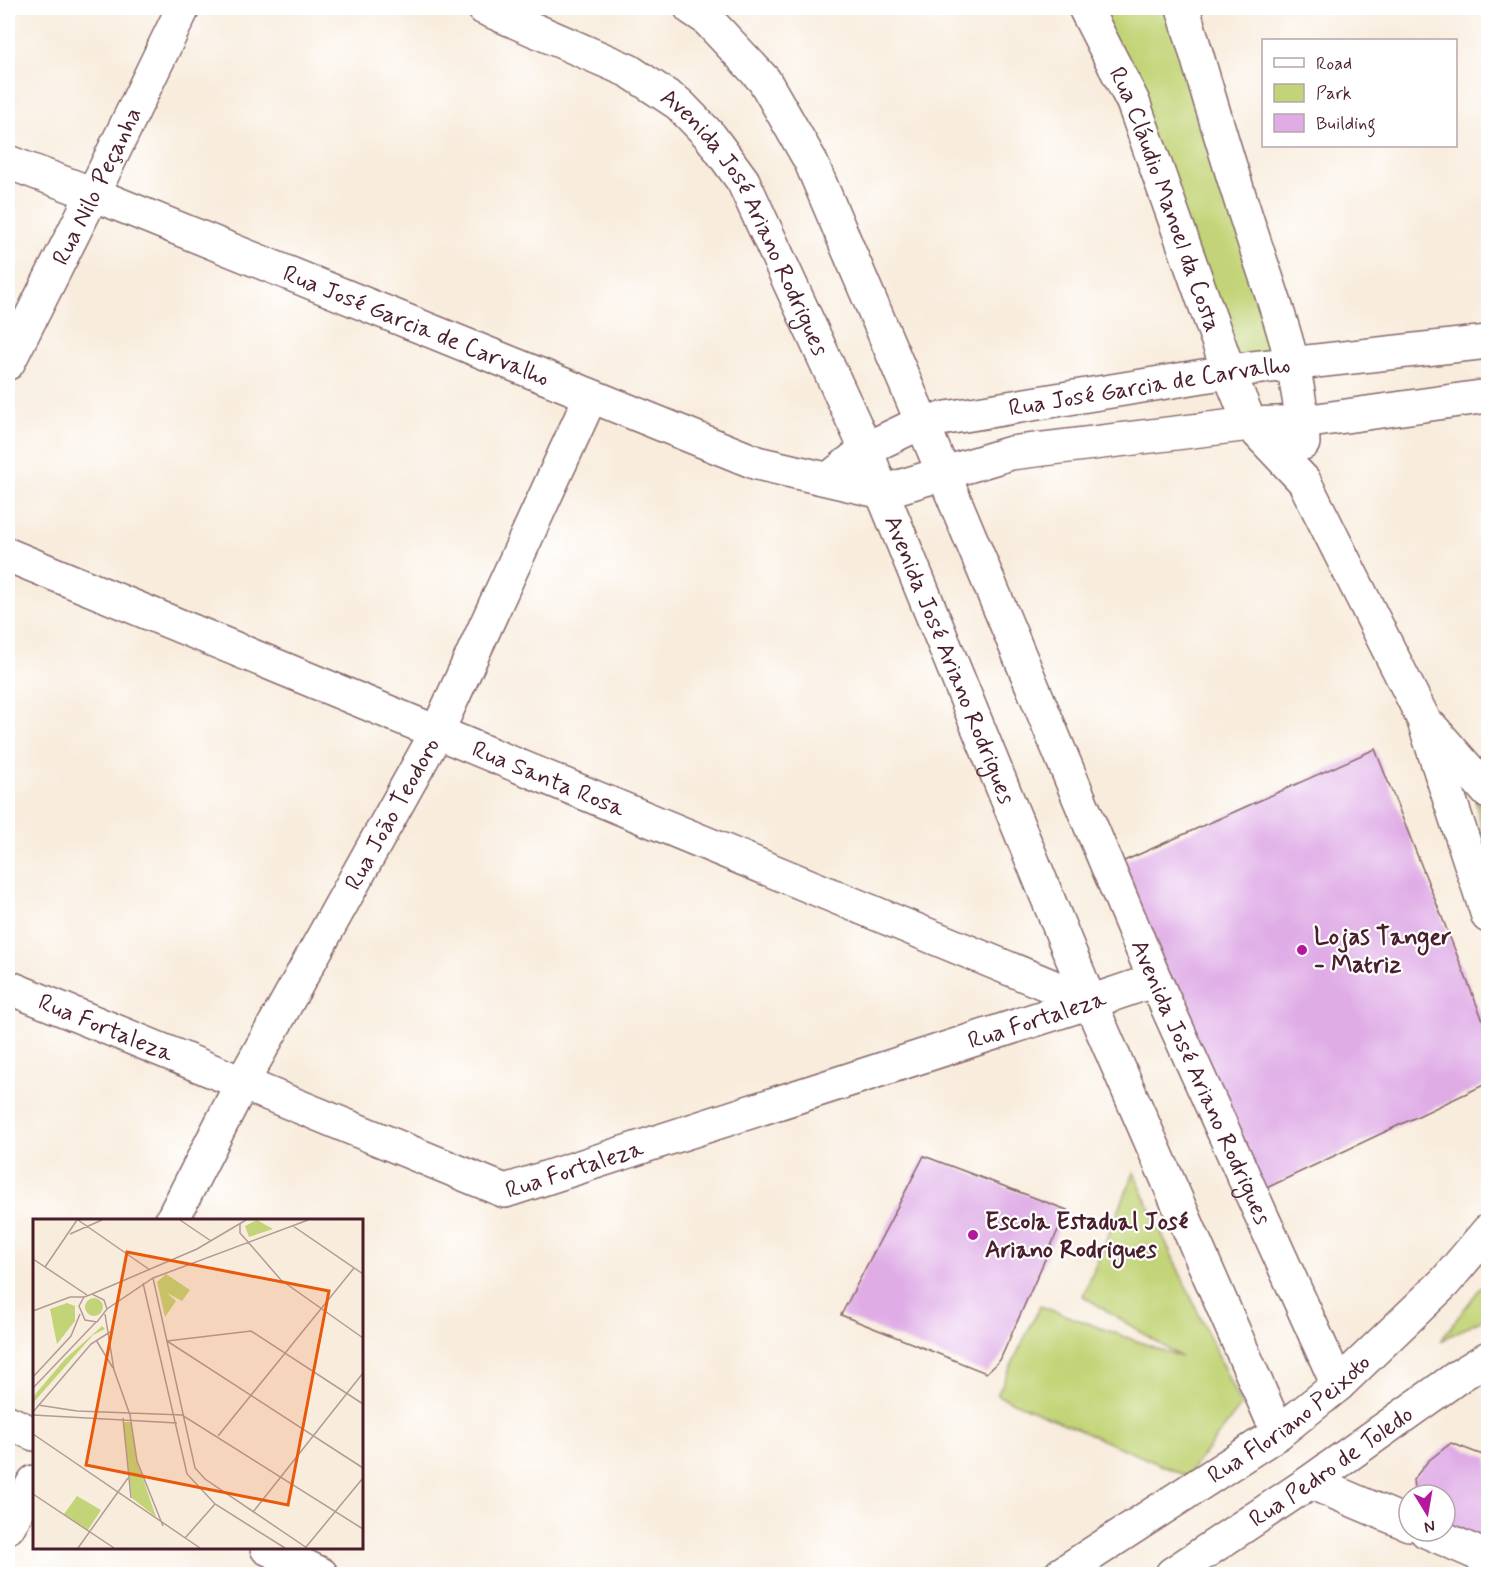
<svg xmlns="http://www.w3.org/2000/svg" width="1496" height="1582" font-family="Mynerve,sans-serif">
	<rect width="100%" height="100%" fill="#fff"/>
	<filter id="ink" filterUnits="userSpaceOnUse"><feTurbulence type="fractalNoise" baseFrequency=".0167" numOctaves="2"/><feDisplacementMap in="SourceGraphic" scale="12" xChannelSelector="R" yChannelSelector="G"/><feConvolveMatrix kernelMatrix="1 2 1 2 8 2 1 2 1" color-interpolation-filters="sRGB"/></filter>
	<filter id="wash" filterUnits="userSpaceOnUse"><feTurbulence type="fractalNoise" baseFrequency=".008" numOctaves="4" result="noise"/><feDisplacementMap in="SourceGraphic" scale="24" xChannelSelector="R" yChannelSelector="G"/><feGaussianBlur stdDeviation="1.35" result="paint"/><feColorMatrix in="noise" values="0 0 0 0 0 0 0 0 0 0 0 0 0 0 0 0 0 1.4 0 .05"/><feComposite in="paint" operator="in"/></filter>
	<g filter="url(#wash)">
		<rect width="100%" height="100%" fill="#f8ecdc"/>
		<g fill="#c2d477" stroke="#867a51" stroke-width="1.5">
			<path d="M1087,8H1179L1290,362L1230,370Z"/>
			<path d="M1475,799L1488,814V855Z"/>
			<path d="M1134,1173L1241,1406L1187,1476L997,1395L1040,1306L1181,1357L1083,1296Z"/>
			<path d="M1488,1278V1316L1440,1341Z"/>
		</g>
		<g id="blocks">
			<g fill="#dface6">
				<path d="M1375,749L1488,1033V1083L1256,1193L1113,866Z"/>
				<path d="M924,1156L1067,1210L1000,1360L986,1373L841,1315Z"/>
				<path d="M1451,1443L1488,1457V1550L1445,1532V1495H1415L1413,1480L1428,1461Z"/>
			</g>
		</g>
	</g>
	<g filter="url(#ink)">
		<use href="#blocks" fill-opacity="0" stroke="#876769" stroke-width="1.5"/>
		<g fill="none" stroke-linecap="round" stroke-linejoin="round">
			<g stroke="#876769" stroke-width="36">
				<g id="minor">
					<path id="s1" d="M1085,8L1133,102L1229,372L1250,424L1304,481L1423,718L1488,916"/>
					<path d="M1183,8C1205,84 1227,160 1252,235C1274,303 1302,371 1303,443"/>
					<path id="s2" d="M8,162L93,194L757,463L882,492L1011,453L1250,424L1303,422L1488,396"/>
					<path id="s3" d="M8,363L93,194L183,8"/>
					<path id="s4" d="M829,479L866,449L922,422L1252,368L1488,342"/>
					<path id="s5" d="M8,555L1090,1002"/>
					<path d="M1432,728L1488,792"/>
					<path id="s6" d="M8,987L505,1191L1090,1002L1155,980"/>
					<path id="s7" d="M172,1220L242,1083L437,732L591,396"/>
					<path d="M8,1422L34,1434"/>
					<path d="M1310,1482L1409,1524"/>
					<path d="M8,1527L34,1482"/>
					<path d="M1426,1531L1488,1558"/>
					<path d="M267,1548L321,1574"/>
				</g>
			</g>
			<g stroke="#876769" stroke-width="36">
				<g id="tertiary">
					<path id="s8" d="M484,8L629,71L679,104L710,136L743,181L866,449L882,492L1090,1002L1278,1433"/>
					<path id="s9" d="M691,8L706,18L764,80L810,160L922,422L1155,980L1338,1385"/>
				</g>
			</g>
			<g stroke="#876769" stroke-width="36">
				<g id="secondary">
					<path id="s10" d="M1061,1574L1278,1433L1338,1385L1445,1282L1488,1231"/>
					<path id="s11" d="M1172,1574L1310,1482L1459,1376L1488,1358"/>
				</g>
			</g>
			<use href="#minor" stroke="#fff" stroke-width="33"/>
			<use href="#tertiary" stroke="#fff" stroke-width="33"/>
			<use href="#secondary" stroke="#fff" stroke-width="33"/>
		</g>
	</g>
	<g fill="#b5179e" stroke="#fff" stroke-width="2">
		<circle cx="1302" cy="950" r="6"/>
		<circle cx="973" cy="1235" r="6"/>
	</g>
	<g text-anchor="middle" stroke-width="4.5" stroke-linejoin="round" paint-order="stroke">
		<g font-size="24" fill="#4a1f2b" stroke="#fff">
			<text dy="8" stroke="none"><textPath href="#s3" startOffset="198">Rua Nilo Peçanha</textPath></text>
			<text dy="8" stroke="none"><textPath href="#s1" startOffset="208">Rua Cláudio Manoel da Costa</textPath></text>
			<text dy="8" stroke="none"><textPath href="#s8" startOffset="354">Avenida José Ariano Rodrigues</textPath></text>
			<text dy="8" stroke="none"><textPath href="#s2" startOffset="440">Rua José Garcia de Carvalho</textPath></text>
			<text dy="8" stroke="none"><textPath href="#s4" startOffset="340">Rua José Garcia de Carvalho</textPath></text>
			<text dy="8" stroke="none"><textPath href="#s8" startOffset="840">Avenida José Ariano Rodrigues</textPath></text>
			<text dy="8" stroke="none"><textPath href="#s5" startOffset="585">Rua Santa Rosa</textPath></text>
			<text dy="8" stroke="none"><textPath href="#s7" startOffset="462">Rua João Teodoro</textPath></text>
			<text dy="8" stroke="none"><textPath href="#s6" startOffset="1096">Rua Fortaleza</textPath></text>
			<text dy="8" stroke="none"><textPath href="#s6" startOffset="106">Rua Fortaleza</textPath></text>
			<text dy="8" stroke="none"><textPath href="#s9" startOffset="1197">Avenida José Ariano Rodrigues</textPath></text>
			<text dy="8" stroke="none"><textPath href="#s6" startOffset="610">Rua Fortaleza</textPath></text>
			<text dy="8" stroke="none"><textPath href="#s10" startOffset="276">Rua Floriano Peixoto</textPath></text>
			<text dy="8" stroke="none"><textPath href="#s11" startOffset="192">Rua Pedro de Toledo</textPath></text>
		</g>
		<g font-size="24" font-weight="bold" fill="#4a1f2b" stroke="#fff" text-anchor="start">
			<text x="1314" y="944">Lojas Tanger<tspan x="1314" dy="28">- Matriz</tspan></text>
			<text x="985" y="1229">Escola Estadual José<tspan x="985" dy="28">Ariano Rodrigues</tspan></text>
		</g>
	</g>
	<g transform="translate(33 1219)">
		<rect width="330" height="330" fill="#f8ecdc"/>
		<path d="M224,1L240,10L216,18L212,7ZM133,55L157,71L149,82L134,74L143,82L132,98L124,63ZM52 88a9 9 0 1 1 18 0a9 9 0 1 1-18 0ZM34,84L42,87V102L24,125L17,90ZM69,107L72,110L60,116L0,184V178L32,140ZM90,203H98L104,242L123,298L99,279ZM44,277L68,291L55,311L31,295Z" fill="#c2d477"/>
		<path fill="none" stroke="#b29a95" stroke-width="1.5" d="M45,1L117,51M147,1L178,22M207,5V14L215,23M260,7L330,55M37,15L69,1M215,23L248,61L330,119M0,40L54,76M12,48L44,1M120,59L162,249L172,260L274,329M110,64L154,255L182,285L252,329M59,75L164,30L213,1M74,90L71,81L59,75L51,78L46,87L52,101L64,103L74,90L120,59L275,1M0,92L37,78H51M72,95L81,151L97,196L104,242L130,307M63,121L80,149M134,122L330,249M134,122L218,112L330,185M0,158L38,117L47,95M0,169L63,103M5,186L44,192L149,196L330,310M0,193L58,125L77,113M0,196L144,204M90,199L98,279M0,215L167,329M185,217L321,49M0,275L81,329M220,293L330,154M152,319L182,285M273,328L330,259M45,329L95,259"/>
		<path fill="#e8590c" fill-opacity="0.15" stroke="#e8590c" stroke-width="3" d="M94,33L296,72L255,286L53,246Z"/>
		<rect width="330" height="330" fill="none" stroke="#4a1f2b" stroke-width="3"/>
	</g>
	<rect width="1496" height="1582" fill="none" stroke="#fff" stroke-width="30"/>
	<rect x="1262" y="39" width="195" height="108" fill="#ffffff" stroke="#b7a5aa" stroke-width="1.5"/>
	<rect x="1274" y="58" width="30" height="9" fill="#ffffff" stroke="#b7a5aa" stroke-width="1.5"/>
	<text x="1316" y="69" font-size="18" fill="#4a1f2b">Road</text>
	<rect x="1274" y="84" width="30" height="18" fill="#c2d477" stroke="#b7a5aa" stroke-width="1.5"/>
	<text x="1316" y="99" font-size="18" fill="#4a1f2b">Park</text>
	<rect x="1274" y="114" width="30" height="18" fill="#dface6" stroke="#b7a5aa" stroke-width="1.5"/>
	<text x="1316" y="129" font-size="18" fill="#4a1f2b">Building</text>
	<g transform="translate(1427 1513) rotate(169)"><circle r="28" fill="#ffffff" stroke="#b7a5aa" stroke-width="1.5"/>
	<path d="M0-4.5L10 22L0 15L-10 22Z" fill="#b5179e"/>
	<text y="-9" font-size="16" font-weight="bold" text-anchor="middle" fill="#4a1f2b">N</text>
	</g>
</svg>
